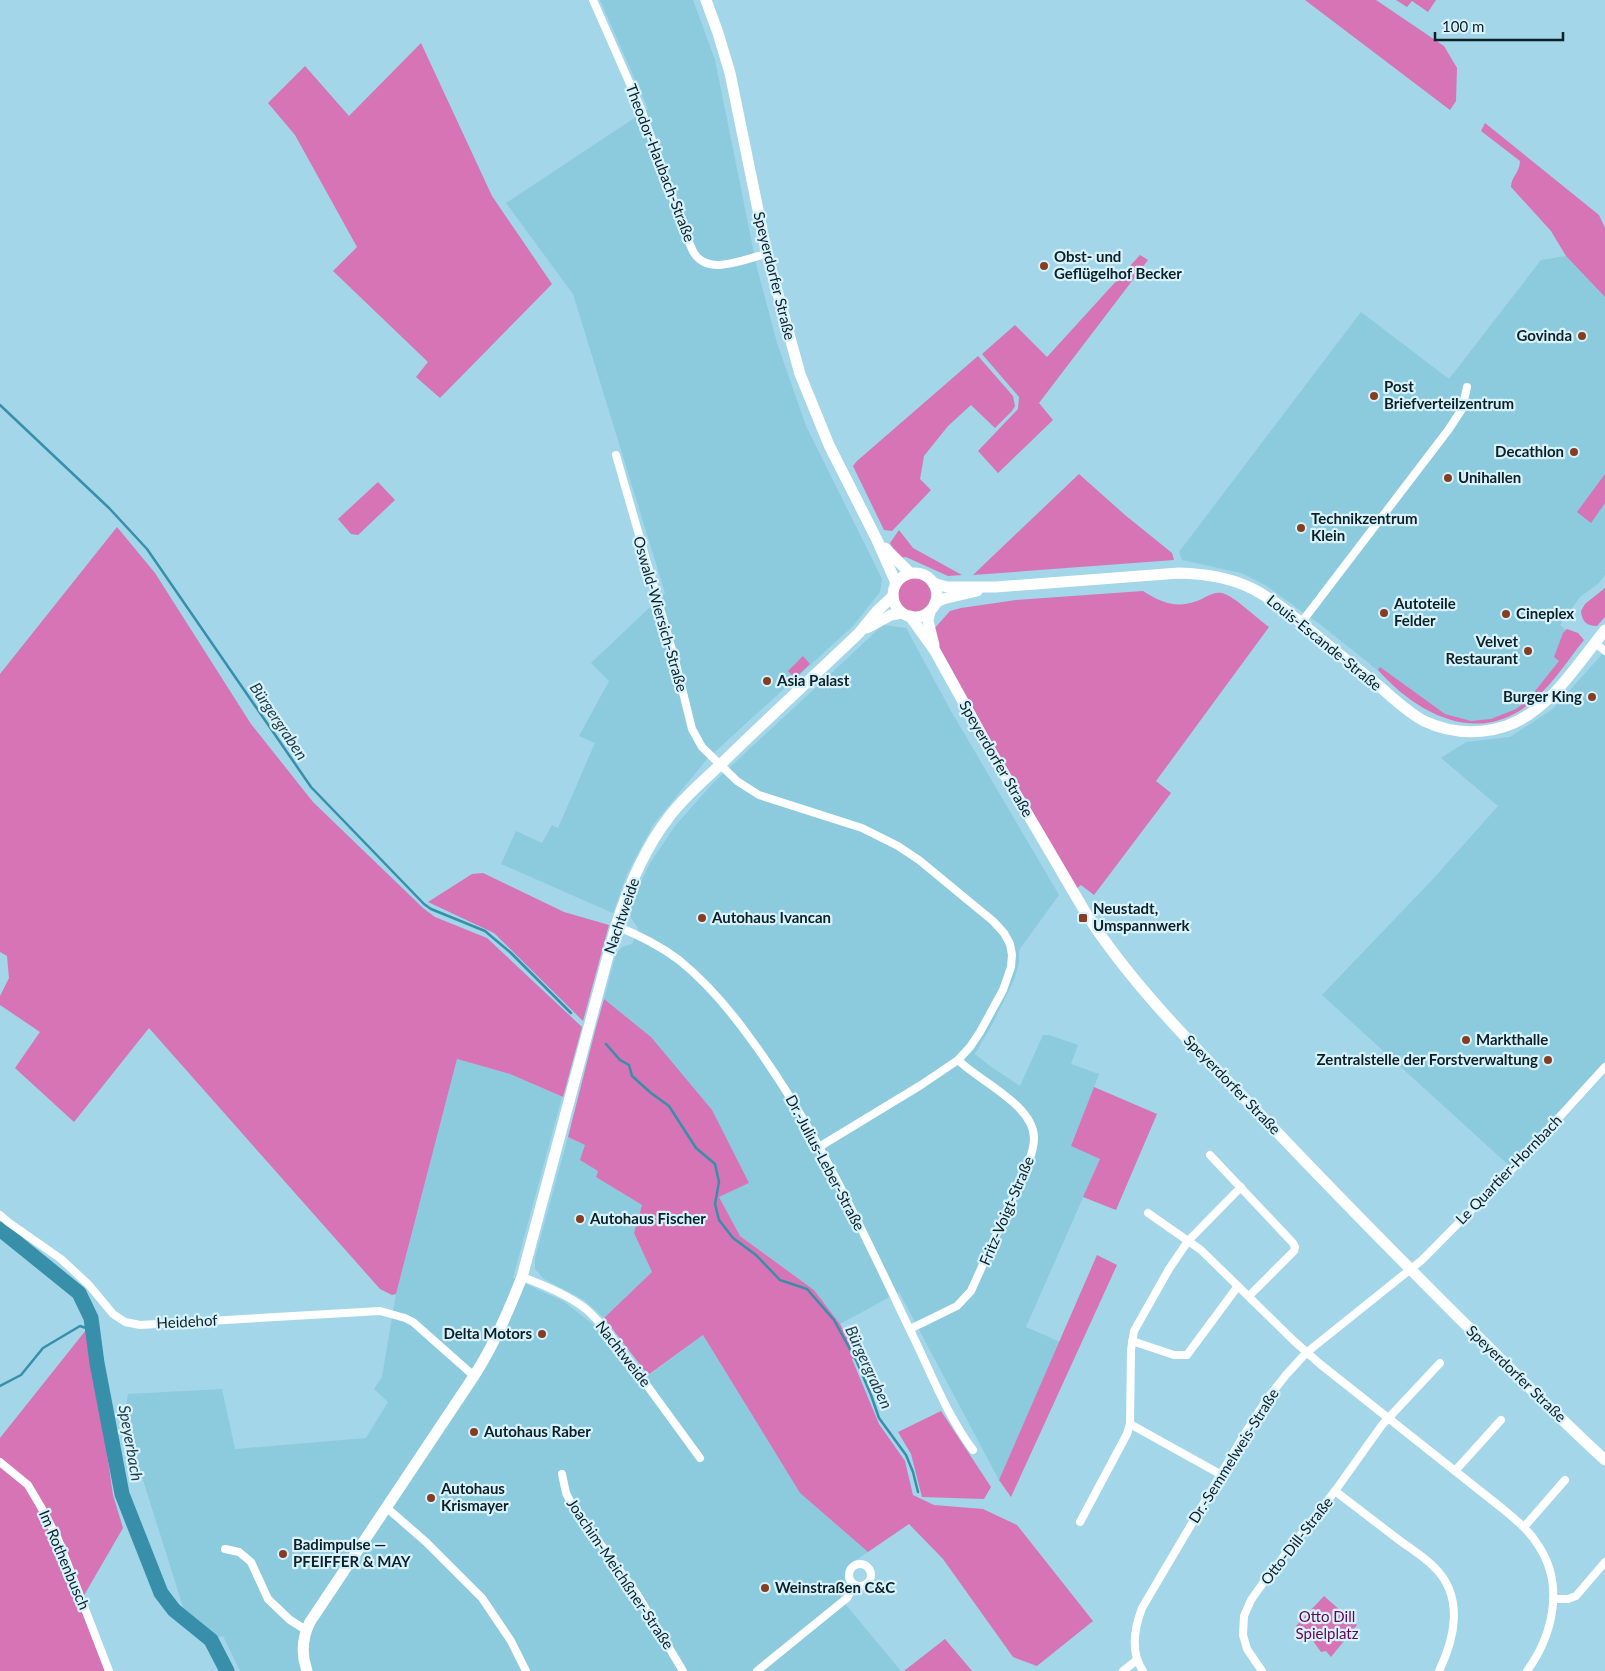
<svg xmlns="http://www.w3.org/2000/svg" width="1605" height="1671" font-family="Lato,sans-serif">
	<rect width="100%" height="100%" fill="#a2d6e8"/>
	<g fill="#8ccade">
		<path d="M600,0H693L715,60L757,268L777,343L806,426L882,579L880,592L853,626L707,759L653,825L627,874L613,913L501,864L516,831L542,843L552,825L558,828L595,743L579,736L609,681L591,663L665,593L573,294L506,203L648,109Z"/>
		<path d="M1566,256L1605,297V575L1599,583L1580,597L1560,625L1578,641L1527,704L1492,721L1473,722L1452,720L1421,705L1321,625L1265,585L1241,573L1182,560L1179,552L1361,312L1449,379L1541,260Z"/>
		<path d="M883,625L906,628L951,711L1059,895L1019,950V963L1014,980L994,1021L975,1054L990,1066L1020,1086L1043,1035H1049L1078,1045L1071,1064L1099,1074L1071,1146L1100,1159L1026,1327L1060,1342L999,1480L899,1292L840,1324L814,1290L739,1235L719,1197L749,1183L651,1037L604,999L616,954L622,947L632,944L638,928L631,918V903L650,863L675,826L714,782Z"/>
		<path d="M1605,651V1074L1515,1171L1322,995L1433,879L1498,806L1441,758L1466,742L1510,737L1553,709Z"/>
		<path d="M457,1059L510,1074L562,1097L513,1278L563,1301L594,1325L637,1384L703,1335L800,1493L868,1552L847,1566L841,1599L901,1671H240L223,1636L214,1638L185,1613L124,1420L128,1394L222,1389L235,1449L366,1438L388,1402L374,1389L382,1377L396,1294Z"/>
		<path d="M568,1137L585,1145L598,1171L596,1177L642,1205L634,1233L652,1272L604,1318L584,1300L544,1279L535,1269V1258Z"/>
	</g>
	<g fill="#d674b6">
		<path d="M1305,0H1376L1444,46L1457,68L1456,101L1450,110Z"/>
		<path d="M1396,0H1436L1428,12L1412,1L1407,7Z"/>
		<path d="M421,43L492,196L552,284L440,398L416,377L428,362L333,271L357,247L295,135L268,103L305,66L349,116Z"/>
		<path d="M1485,123L1599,215L1605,228V297L1566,256L1551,231L1511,187C1511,177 1520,172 1520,161L1481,131Z"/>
		<path d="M1140,255L1148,260L1039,403L1053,420L998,473L978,451L1018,409L1019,397L982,354L1015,325L1047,357Z"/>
		<path d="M978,356L1013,396L1015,406L1012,411L995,428L971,405L948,426L924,456L920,479L931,490L892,531L884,530L853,466L857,461Z"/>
		<path d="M1079,474L1125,515L1172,553L1174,560L973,575Z"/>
		<path d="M1605,474V503L1591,523L1577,512Z"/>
		<path d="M378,482L395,500L358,535L351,534L338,519Z"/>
		<path d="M117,527L155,573L251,724L313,802L423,908L435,917L487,938L582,1027L563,1097L510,1074L457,1059L396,1294L392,1295L380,1289L149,1028L74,1122L15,1068L40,1032L0,1005V996L9,978L7,956L0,952V674Z"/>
		<path d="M899,530L913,548L962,575L948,576L906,557L898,558L890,543Z"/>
		<circle cx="914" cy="595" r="17"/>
		<path d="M1605,588V617L1597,626C1586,626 1582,621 1581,611L1585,604Z"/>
		<path d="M1143,591C1160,602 1176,609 1197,601C1205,598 1213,591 1222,593C1233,595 1259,620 1269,627L1156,781L1171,793L1094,895L1081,885L1076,889L1029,811L940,648L934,629L950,611L961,608L1016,600Z"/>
		<path d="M1567,629L1578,633L1584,640C1568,660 1554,682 1535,699C1481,748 1419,716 1378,670L1380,667L1445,714L1471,721L1491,719L1516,709L1528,700L1559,661L1554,657L1563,633Z"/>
		<path d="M803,656L810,664L795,678L788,671Z"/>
		<path d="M483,873L564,912L609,925L583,1021L494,933L428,902L472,874Z"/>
		<path d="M604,999L651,1037L712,1110L749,1183L719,1197L740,1236L814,1290L840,1324L857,1357L852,1359L879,1424L905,1461L913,1495L934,1505L983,1509L1017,1525L1093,1621L1037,1666L1013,1657L943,1559L909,1524L868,1552L800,1493L703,1335L648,1375L604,1318L652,1272L634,1233L642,1205L596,1177L598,1171L580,1160L585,1145L568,1137L595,1031Z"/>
		<path d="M1094,1087L1157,1114L1116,1210L1083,1197L1100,1159L1071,1146Z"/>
		<path d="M1097,1255L1117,1265L1011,1497L999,1480Z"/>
		<path d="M86,1330L100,1406L113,1495L123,1528L79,1604L105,1671H0V1438Z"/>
		<path d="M941,1411L991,1487L984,1499L922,1497L911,1454L898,1432Z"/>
		<path d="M1324,1596L1357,1625L1331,1657L1326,1651L1321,1652L1313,1641L1296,1626Z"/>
		<path d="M945,1639L972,1671H904Z"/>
	</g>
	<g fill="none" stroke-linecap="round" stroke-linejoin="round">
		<g stroke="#388fa9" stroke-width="2.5">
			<path d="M0,405L109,508L147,549L311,787L424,904L431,909L485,931L511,953L571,1013"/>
			<path d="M606,1044L620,1060L629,1065L632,1076L651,1093L669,1106L696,1148L715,1164L719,1182L715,1204L719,1220L733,1238L756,1255L780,1280L807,1289L834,1320L857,1362L871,1395L879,1418L906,1455L913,1472L918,1492"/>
			<path d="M0,1386L21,1375L43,1348L80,1326L92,1330"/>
		</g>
		<path stroke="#388fa9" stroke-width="15" d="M0,1229L79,1293L91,1318L97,1363L122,1494L161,1593L174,1610L211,1640L227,1671"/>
		<g stroke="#fff" stroke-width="8">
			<path d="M593,0L641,109L686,235C689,241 691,248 694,253C709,277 746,258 767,254"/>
			<path d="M616,455L675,660L692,729L702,747L737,781L759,795L862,828L898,846L919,860L993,921L1004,933L1010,944L1012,955L1011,967L1003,990L980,1032L970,1047L958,1060L921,1085L819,1147"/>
			<path d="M1301,623L1449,429L1462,409L1467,387"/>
			<path d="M1595,643L1605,651"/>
			<path d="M616,926C639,935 659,945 679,960C706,982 730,1010 750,1038C816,1127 862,1230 910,1330C930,1370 946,1414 973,1450"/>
			<path d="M1210,1155L1293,1243L1295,1247L1294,1251L1249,1296"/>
			<path d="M1148,1213L1201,1250L1294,1341L1320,1364L1503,1509C1516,1520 1529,1530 1538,1545C1565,1585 1553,1635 1527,1671"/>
			<path d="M0,1215L8,1222L61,1259L89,1285L113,1314L125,1322L140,1325L380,1311L405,1318L413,1322L474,1376"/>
			<path d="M522,1277C544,1285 568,1295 586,1309C594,1316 601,1324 608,1332L700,1458"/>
			<path d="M910,1329L957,1306L971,1291L1028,1164C1031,1156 1034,1147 1034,1138C1034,1105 979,1081 958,1060"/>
			<path d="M1132,1341L1174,1355H1187L1238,1286"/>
			<path d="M1130,1424L1220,1474"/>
			<path d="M0,1462L28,1485L41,1507L58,1539L109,1671"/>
			<path d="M1455,1471L1501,1420"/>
			<path d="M562,1474L566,1493L572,1505L637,1594L683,1671"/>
			<path d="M1335,1491C1357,1508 1378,1524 1399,1540C1411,1549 1425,1557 1435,1568C1464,1597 1455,1638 1439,1671"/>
			<path d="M387,1508L426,1542L482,1598L511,1641L526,1671"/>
			<path d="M1080,1522L1127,1434L1130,1424L1131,1350L1134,1331L1169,1269L1188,1241L1241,1187"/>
			<path d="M1524,1527L1565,1480"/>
			<path d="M225,1549L239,1552L251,1562L268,1599L290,1620L306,1630"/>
			<circle cx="860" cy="1575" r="11"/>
			<path d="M1553,1599H1568L1576,1596L1605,1562"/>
			<path d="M757,1671L847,1598L854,1585"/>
			<path d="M1123,1671L1137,1660"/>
			<path d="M1143,1671C1130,1652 1134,1629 1142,1608L1244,1435L1267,1399L1286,1375L1306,1353L1422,1260L1514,1167L1605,1067"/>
			<path d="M1262,1671L1247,1649L1243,1635L1244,1616L1251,1600L1263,1583L1335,1491L1382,1425L1440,1363"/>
		</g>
		<g stroke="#fff" stroke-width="11">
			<path d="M706,0L718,33L730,73L767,254L800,374L829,445L877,540L896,583"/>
			<path d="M885,548L910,573"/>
			<circle cx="915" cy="595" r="22"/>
			<path d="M933,583L947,587H996L1179,573C1205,574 1229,577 1253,589C1274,600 1293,616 1311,631C1334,650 1356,668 1379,686C1393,698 1407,712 1424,721C1460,738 1504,735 1535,710C1560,692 1585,655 1605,630"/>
			<path d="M935,603L943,599L977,591"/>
			<path d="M930,611L928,621L934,645"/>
			<path d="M910,616L935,651L986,743L1087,915C1139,995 1210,1062 1276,1131C1337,1195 1399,1258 1461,1320C1509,1367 1556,1415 1605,1460"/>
			<path d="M867,628L891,615L902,613"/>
			<path d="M307,1671C301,1654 302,1638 310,1622L474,1376C494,1345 508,1312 522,1277L616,926C628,888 644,849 669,817C683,798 702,782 719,766C765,721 813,677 859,633L877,611L893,596"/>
		</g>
	</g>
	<g fill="#863d21" stroke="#d8f2fc" stroke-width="2">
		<circle cx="1044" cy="266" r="5"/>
		<circle cx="1582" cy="336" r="5"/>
		<circle cx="1374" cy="396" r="5"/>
		<circle cx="1574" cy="452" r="5"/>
		<circle cx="1448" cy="478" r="5"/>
		<circle cx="1301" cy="528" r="5"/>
		<circle cx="1384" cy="613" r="5"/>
		<circle cx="1506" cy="614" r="5"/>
		<circle cx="1528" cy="651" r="5"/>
		<circle cx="767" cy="681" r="5"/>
		<circle cx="1592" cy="697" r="5"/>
		<circle cx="702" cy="918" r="5"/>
		<rect x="1078" y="913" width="10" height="10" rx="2.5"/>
		<circle cx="1466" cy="1040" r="5"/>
		<circle cx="1548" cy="1060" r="5"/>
		<circle cx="580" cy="1219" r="5"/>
		<circle cx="542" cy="1334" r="5"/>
		<circle cx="474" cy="1432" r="5"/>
		<circle cx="431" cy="1498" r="5"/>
		<circle cx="283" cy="1554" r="5"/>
		<circle cx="765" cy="1588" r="5"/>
	</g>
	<g text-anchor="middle" stroke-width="4.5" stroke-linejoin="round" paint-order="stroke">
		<g font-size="15" fill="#0c2128" stroke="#d8f2fc">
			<text transform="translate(660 163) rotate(69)" y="5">Theodor-Haubach-Straße</text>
			<text transform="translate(774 276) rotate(76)" y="5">Speyerdorfer Straße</text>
			<text transform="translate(660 614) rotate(74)" y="5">Oswald-Wiersich-Straße</text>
			<text transform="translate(1324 643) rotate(39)" y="5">Louis-Escande-Straße</text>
			<text transform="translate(996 759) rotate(60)" y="5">Speyerdorfer Straße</text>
			<text transform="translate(622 916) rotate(-71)" y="5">Nachtweide</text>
			<text transform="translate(1232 1085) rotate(46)" y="5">Speyerdorfer Straße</text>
			<text transform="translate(825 1163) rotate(62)" y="5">Dr.-Julius-Leber-Straße</text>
			<text transform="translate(1509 1170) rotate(-46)" y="5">Le Quartier-Hornbach</text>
			<text transform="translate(1007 1211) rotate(-67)" y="5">Fritz-Voigt-Straße</text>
			<text transform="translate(187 1322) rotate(-3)" y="5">Heidehof</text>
			<text transform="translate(623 1354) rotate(52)" y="5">Nachtweide</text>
			<text transform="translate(1516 1374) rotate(44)" y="5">Speyerdorfer Straße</text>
			<text transform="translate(1234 1456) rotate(-58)" y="5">Dr.-Semmelweis-Straße</text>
			<text transform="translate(1297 1541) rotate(-52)" y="5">Otto-Dill-Straße</text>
			<text transform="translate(64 1560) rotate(67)" y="5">Im Rothenbusch</text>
			<text transform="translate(620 1574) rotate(56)" y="5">Joachim-Meichßner-Straße</text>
		</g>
		<g font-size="15" font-weight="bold" fill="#0c2128" stroke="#d8f2fc" text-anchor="start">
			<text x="1054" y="262">Obst- und<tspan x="1054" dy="17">Geflügelhof Becker</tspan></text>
			<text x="1572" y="341" text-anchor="end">Govinda</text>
			<text x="1384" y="392">Post<tspan x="1384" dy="17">Briefverteilzentrum</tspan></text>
			<text x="1564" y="457" text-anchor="end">Decathlon</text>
			<text x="1458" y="483">Unihallen</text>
			<text x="1311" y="524">Technikzentrum<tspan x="1311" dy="17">Klein</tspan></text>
			<text x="1394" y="609">Autoteile<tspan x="1394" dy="17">Felder</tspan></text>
			<text x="1516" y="619">Cineplex</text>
			<text x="1518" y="647" text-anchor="end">Velvet<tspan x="1518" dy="17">Restaurant</tspan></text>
			<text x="777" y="686">Asia Palast</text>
			<text x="1582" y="702" text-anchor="end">Burger King</text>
			<text x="1093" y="914">Neustadt,<tspan x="1093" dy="17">Umspannwerk</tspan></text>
			<text x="712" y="923">Autohaus Ivancan</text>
			<text x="1476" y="1045">Markthalle</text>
			<text x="1538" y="1065" text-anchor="end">Zentralstelle der Forstverwaltung</text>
			<text x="590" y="1224">Autohaus Fischer</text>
			<text x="532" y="1339" text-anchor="end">Delta Motors</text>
			<text x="484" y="1437">Autohaus Raber</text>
			<text x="441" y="1494">Autohaus<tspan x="441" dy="17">Krismayer</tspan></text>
			<text x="293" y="1550">Badimpulse —<tspan x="293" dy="17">PFEIFFER &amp; MAY</tspan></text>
			<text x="775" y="1593">Weinstraßen C&amp;C</text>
		</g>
		<g font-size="15" fill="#65044f" stroke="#d8f2fc">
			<text x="1327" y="1622">Otto Dill<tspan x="1327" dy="17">Spielplatz</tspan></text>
		</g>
		<g font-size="16" font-style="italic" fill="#233e47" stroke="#d8f2fc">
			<text transform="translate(279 721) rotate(56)" y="6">Bürgergraben</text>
			<text transform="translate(869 1367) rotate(65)" y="6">Bürgergraben</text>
			<text transform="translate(131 1443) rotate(80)" y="6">Speyerbach</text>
		</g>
	</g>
	<path d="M1435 32v8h128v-8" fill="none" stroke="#0c2128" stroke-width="2.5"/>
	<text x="1442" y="32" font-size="15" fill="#0c2128" stroke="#d8f2fc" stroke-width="4" paint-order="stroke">100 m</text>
</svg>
